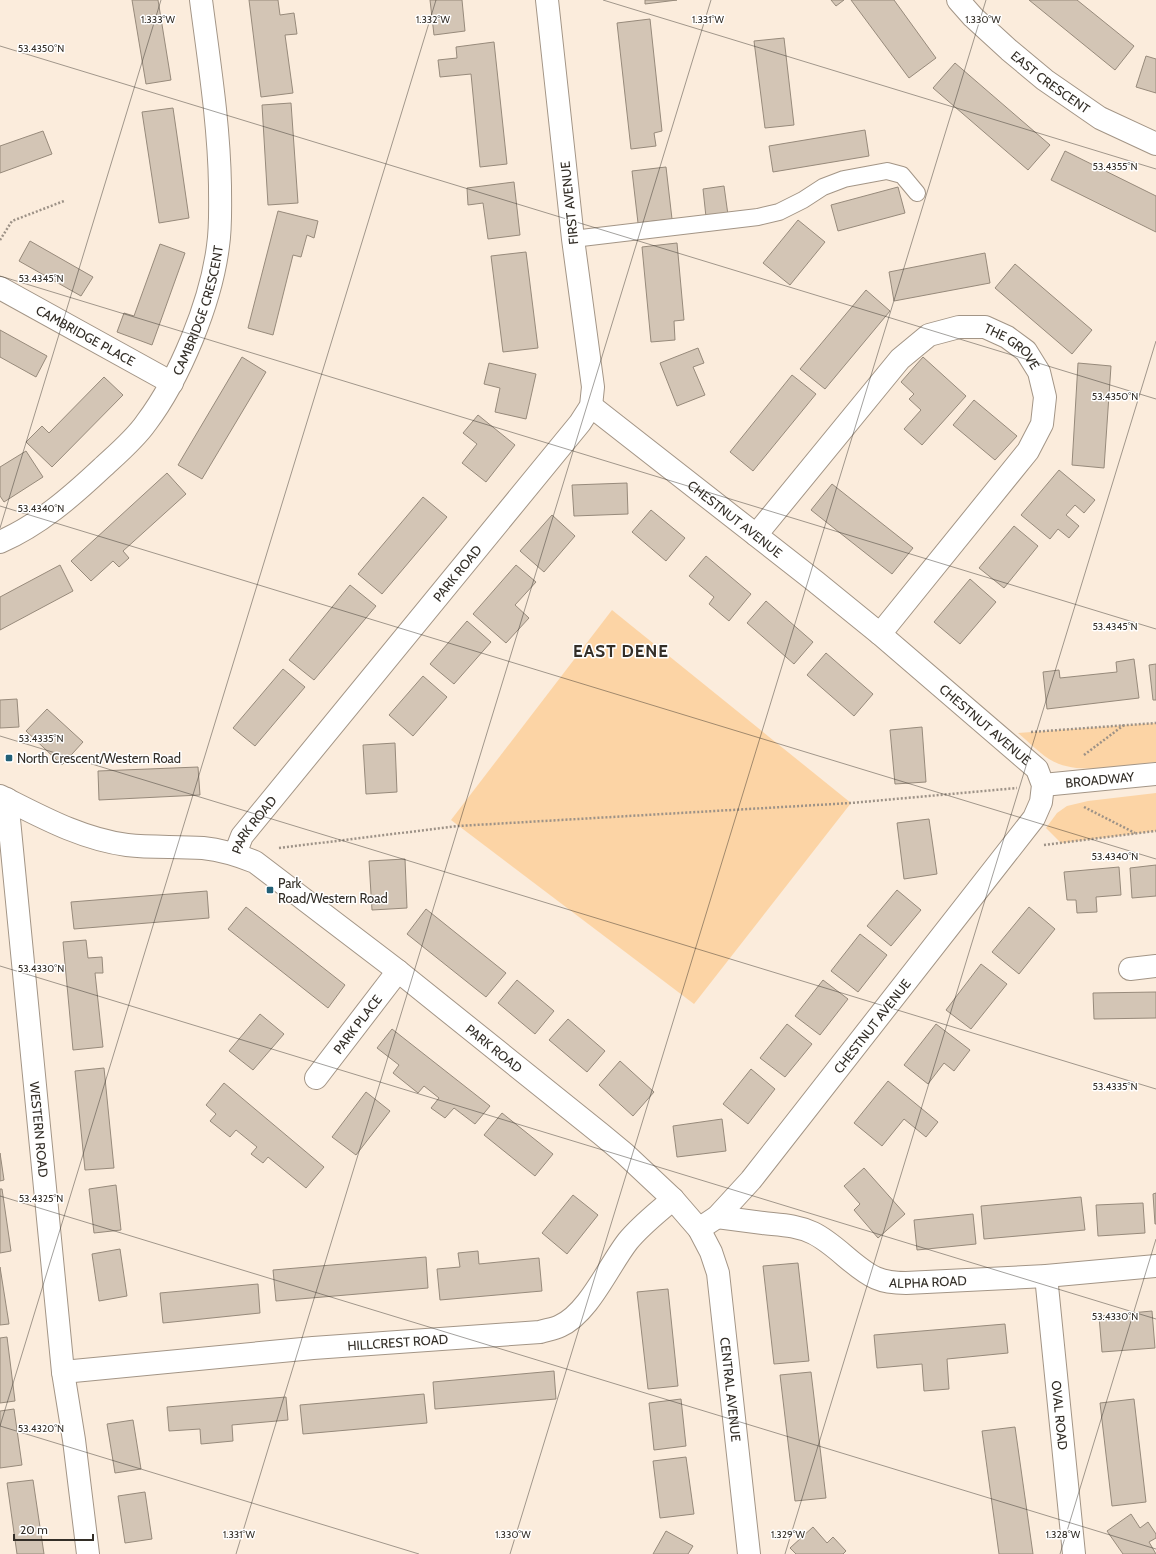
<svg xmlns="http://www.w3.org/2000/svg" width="1156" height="1554" font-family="Cabin,sans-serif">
	<rect width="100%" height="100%" fill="#fbecdc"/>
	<g fill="#fcd4a5">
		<path d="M612,610L851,803L694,1004L451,820Z"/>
		<path d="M1156,723V762C1125,765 1077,777 1049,759C1038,752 1028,741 1018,733Z"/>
		<path d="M1156,793V831L1061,843L1046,828L1057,813L1067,806L1088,801Z"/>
	</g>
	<g fill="#d3c5b5" stroke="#978a7b">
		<path d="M132,0H158L171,80L146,84Z"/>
		<path d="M249,0H278L280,15L294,13L297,34L285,35L293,93L261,97Z"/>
		<path d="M430,0H462L465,31L434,35Z"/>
		<path d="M645,0H677L645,4Z"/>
		<path d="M831,0H844L836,6Z"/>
		<path d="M851,0H894L936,58L909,78Z"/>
		<path d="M1029,0H1077L1134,46L1115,70Z"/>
		<path d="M650,19L662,131L654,133L656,146L631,149L617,23Z"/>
		<path d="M784,38L794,125L765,128L754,41Z"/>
		<path d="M494,42L507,164L480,167L471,74L440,77L438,60L457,58L456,47Z"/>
		<path d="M1146,56L1156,59V93L1136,87Z"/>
		<path d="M955,63L1050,145L1028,170L933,88Z"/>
		<path d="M291,103L298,203L268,205L262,105Z"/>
		<path d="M173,108L189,218L159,223L142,112Z"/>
		<path d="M865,130L869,156L773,172L769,146Z"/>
		<path d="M43,131L52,154L0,173V146Z"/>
		<path d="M1065,151L1156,196V232L1051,180Z"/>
		<path d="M666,167L672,219L638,223L632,171Z"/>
		<path d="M514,182L520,235L488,239L483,203L468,205L467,188Z"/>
		<path d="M724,186L728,215L706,217L703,189Z"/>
		<path d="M898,187L905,213L838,231L831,205Z"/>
		<path d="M278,211L318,221L314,238L307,235L301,257L293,255L273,335L248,328Z"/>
		<path d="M798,220L825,242L790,285L763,263Z"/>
		<path d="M30,241L93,277L81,296L19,261Z"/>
		<path d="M677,243L684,320L674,321L675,340L651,342L642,247Z"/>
		<path d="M160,244L185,253L152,345L117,332L124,313L134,316Z"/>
		<path d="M526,252L538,348L503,352L491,256Z"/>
		<path d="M985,253L990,283L894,301L889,272Z"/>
		<path d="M1015,264L1092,330L1072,354L995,288Z"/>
		<path d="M866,290L890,311L825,389L800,369Z"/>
		<path d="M0,330L47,356L36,377L0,357Z"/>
		<path d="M698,348L704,363L693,367L705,395L677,406L660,363Z"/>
		<path d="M242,357L266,372L202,479L178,465Z"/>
		<path d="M923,357L966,396L922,445L904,429L921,410L909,399L914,394L901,382Z"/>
		<path d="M489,363L536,374L526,419L495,412L500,388L484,384Z"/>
		<path d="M1078,363L1111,366L1104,468L1072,465Z"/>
		<path d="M792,375L816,394L753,471L730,452Z"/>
		<path d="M104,377L123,395L52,467L26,442L42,426L49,433Z"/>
		<path d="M974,400L1017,436L995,460L953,425Z"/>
		<path d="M478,415L515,445L486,482L462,463L477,444L463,433Z"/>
		<path d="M26,451L43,477L4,502L0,496V467Z"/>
		<path d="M1059,470L1095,500L1084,513L1075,505L1066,515L1079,526L1069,538L1058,529L1050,539L1021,515Z"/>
		<path d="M167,473L186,494L123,551L129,558L119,567L113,561L91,581L71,561Z"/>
		<path d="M627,483L628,514L574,516L572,485Z"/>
		<path d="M832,484L913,548L892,574L811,510Z"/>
		<path d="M423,497L447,517L382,594L358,574Z"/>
		<path d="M651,510L685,538L666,561L632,532Z"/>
		<path d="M552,515L575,536L544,572L520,551Z"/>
		<path d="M1014,526L1038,546L1004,588L979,568Z"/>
		<path d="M706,556L751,594L729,621L709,604L714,597L689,576Z"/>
		<path d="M60,565L73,591L0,630V597Z"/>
		<path d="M516,565L536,582L515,605L529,618L506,643L473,614Z"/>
		<path d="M970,579L996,602L960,644L934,622Z"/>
		<path d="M350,585L376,606L314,680L289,660Z"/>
		<path d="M766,601L813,642L794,664L747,623Z"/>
		<path d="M467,621L491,642L454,684L430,664Z"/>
		<path d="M826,653L873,694L854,716L807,675Z"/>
		<path d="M1134,659L1139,698L1047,709L1043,672L1059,670L1060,678L1117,672L1116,662Z"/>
		<path d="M1156,664V700H1153L1149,665Z"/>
		<path d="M283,669L305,687L255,746L233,728Z"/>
		<path d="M423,676L447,697L413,736L389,715Z"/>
		<path d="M17,699L19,727L0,728V700Z"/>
		<path d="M47,709L83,742L62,765L26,731Z"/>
		<path d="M922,727L926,782L895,784L890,730Z"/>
		<path d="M395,743L397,792L366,794L363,745Z"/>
		<path d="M198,767L200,795L99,800L98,771Z"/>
		<path d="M929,819L937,874L904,879L897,823Z"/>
		<path d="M405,859L407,908L372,910L369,861Z"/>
		<path d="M1156,865V896L1132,898L1130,868Z"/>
		<path d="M1119,867L1121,895L1096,897L1097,912L1077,913L1076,900H1067L1064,872Z"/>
		<path d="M897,890L921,910L891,946L867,926Z"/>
		<path d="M207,891L209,918L74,929L71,902Z"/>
		<path d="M246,907L345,985L328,1008L228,929Z"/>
		<path d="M1029,907L1055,929L1019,974L992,952Z"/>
		<path d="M426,909L506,973L486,997L407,934Z"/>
		<path d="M860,934L887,955L858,992L831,971Z"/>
		<path d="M86,940L88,958L102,957L103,973H95L103,1047L73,1050L63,942Z"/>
		<path d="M981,964L1007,984L971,1029L946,1010Z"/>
		<path d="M517,980L554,1011L535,1034L498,1003Z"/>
		<path d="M823,980L848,999L820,1035L795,1016Z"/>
		<path d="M1156,992V1018L1094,1019L1093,993Z"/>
		<path d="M260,1014L284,1034L253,1070L229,1051Z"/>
		<path d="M568,1019L605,1051L587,1072L549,1040Z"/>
		<path d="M787,1024L812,1044L785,1077L760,1058Z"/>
		<path d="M936,1024L970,1050L954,1071L944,1063L928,1084L904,1065Z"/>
		<path d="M392,1029L490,1106L475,1124L454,1108L445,1118L431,1108L439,1098L424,1086L418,1093L393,1073L399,1065L377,1048Z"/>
		<path d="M620,1061L654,1092L633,1116L599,1085Z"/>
		<path d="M104,1068L114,1168L85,1170L75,1071Z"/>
		<path d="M751,1069L775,1089L748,1124L723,1104Z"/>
		<path d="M888,1081L938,1122L926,1137L904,1119L882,1146L854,1123Z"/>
		<path d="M224,1083L324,1167L306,1188L268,1157L263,1163L251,1154L257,1147L236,1130L230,1137L210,1121L216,1114L206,1105Z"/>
		<path d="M366,1092L390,1111L356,1155L332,1137Z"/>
		<path d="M502,1113L553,1154L535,1176L484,1135Z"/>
		<path d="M722,1119L726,1151L677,1157L673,1126Z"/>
		<path d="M0,1153L4,1180L0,1181Z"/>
		<path d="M864,1168L905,1214L878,1238L854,1210L860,1204L844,1186Z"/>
		<path d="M116,1185L121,1230L94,1233L89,1189Z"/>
		<path d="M0,1189H2L11,1251L0,1253Z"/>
		<path d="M1156,1193V1224H1155L1153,1194Z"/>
		<path d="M573,1195L598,1215L567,1254L542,1233Z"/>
		<path d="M1081,1197L1085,1230L984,1239L981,1206Z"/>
		<path d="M1143,1203L1145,1233L1098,1236L1096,1205Z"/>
		<path d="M973,1214L976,1244L917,1250L914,1220Z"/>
		<path d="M120,1249L127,1296L99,1301L92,1254Z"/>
		<path d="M478,1251L479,1264L539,1258L542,1291L440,1300L437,1269L460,1267L458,1253Z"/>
		<path d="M426,1257L428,1288L276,1301L273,1270Z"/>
		<path d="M798,1263L809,1361L774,1364L763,1266Z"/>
		<path d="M0,1267L9,1324L0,1325Z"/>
		<path d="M258,1284L260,1313L163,1323L160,1293Z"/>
		<path d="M668,1289L678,1386L648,1389L637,1292Z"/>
		<path d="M1152,1311L1155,1348L1102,1352L1099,1316Z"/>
		<path d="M1005,1324L1008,1353L947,1359L949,1389L924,1391L922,1364L877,1368L874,1335Z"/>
		<path d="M7,1337L15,1401L0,1403V1338Z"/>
		<path d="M554,1371L556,1399L435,1409L433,1382Z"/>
		<path d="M811,1372L826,1498L795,1501L780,1375Z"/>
		<path d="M424,1394L427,1423L303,1434L300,1405Z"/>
		<path d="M286,1397L288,1420L232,1425L233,1441L201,1444L200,1429L169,1431L167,1407Z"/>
		<path d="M681,1399L686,1446L654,1450L649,1403Z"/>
		<path d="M1134,1399L1146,1502L1112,1506L1100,1403Z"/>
		<path d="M14,1409L22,1465L0,1468V1411Z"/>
		<path d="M133,1420L141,1469L115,1473L107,1424Z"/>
		<path d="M1015,1427L1033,1554H999L982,1431Z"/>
		<path d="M686,1457L694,1514L660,1518L653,1461Z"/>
		<path d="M33,1480L44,1554H17L7,1483Z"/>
		<path d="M145,1492L152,1539L125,1543L118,1496Z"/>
		<path d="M1131,1514L1140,1528L1148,1522L1156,1534V1538L1149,1542L1156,1554H1123L1107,1531Z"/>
		<path d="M813,1527L827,1543L833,1537L846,1551L843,1554H796L790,1548Z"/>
		<path d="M666,1531L693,1546L688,1554H653Z"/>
	</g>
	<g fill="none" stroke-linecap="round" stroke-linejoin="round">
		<g stroke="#a39586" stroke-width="18">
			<path id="lane" d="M573,239L758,217L779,212L803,200L823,187L844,179L887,171L902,175L917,193"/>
		</g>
		<g stroke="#a39586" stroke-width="24">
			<g id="street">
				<path id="s1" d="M958,0L973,17L1009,50L1045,80L1100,118L1156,144"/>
				<path id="s2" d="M0,288L172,383"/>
				<path id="s3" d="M591,406L816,582L880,634L1037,769L1043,785L1041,802L1034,818L751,1180L717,1217L699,1229"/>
				<path id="s4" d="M756,535L900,359L929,335L959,327H985L1007,337L1026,351L1039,372L1045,397L1042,424L1028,451L880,634"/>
				<path id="s5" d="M0,542C39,525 71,497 102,468C116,455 135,439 146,423C180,378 211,302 218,246C221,226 220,206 220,186C219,123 209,62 201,0"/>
				<path id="s6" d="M1043,785L1156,774"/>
				<path id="s7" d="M0,796C40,816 81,839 127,845C152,848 177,846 203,848C221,850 238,855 255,862L398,971L601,1134L625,1154L673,1199L699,1229L711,1252L718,1273L749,1554"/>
				<path id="s8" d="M7,799L63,1372L74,1440L88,1554"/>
				<path id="s9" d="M235,854L242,836L580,423L591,406L593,387L573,239L547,0"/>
				<path d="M1130,969L1156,966"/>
				<path id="s10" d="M316,1078L398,971"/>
				<path id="s11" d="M717,1217C732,1219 747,1221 763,1223C781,1225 796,1225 813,1233C836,1244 855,1269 876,1278C885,1282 895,1283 906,1283L1046,1276L1156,1266"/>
				<path id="s12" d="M1046,1276L1074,1554"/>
				<path id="s13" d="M63,1372L313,1348L540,1332C546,1330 554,1329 560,1326C589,1313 609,1265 628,1241C641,1225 657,1213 673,1199"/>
			</g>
		</g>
		<g stroke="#9d9287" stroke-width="2.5" stroke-dasharray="2 2" stroke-linecap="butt">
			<path d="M0,240L12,221L64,201"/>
			<path d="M1031,732L1156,723"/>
			<path d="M1084,755L1124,725"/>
			<path d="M1084,807L1135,833"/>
			<path d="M1044,845L1156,831"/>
			<path d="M279,848L458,826L851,803L1017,788"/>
		</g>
		<use href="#lane" stroke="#fff" stroke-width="16"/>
		<use href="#street" stroke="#fff" stroke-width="22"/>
	</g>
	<path fill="none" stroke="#332e27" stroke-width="1" stroke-opacity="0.45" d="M603,0L1156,169M0,46L1156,399M0,276L1156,629M0,506L1156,859M0,528L161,0M0,736L1156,1089M0,966L1156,1319M0,1196L1156,1549M0,1426L436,0M0,1426L419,1554M236,1554L711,0M510,1554L986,0M785,1554L1156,341M1060,1554L1156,1239"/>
	<g fill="#226077" stroke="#fff" stroke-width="1.5">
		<rect x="5" y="754" width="8" height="8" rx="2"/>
		<rect x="266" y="886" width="8" height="8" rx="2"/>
	</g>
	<g text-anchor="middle" stroke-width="3" stroke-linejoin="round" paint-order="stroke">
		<g font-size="13" fill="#332e27" stroke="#fff">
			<text dy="5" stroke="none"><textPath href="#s1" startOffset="124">EAST CRESCENT</textPath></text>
			<text transform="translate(569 203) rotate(-96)" y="5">FIRST AVENUE</text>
			<text dy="5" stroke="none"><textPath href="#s5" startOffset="315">CAMBRIDGE CRESCENT</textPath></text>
			<text dy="5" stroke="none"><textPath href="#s2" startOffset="98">CAMBRIDGE PLACE</textPath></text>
			<text dy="5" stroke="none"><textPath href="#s4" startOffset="356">THE GROVE</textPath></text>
			<text dy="5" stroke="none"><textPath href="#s3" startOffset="183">CHESTNUT AVENUE</textPath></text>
			<text dy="5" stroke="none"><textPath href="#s9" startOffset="359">PARK ROAD</textPath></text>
			<text dy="5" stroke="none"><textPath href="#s3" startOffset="507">CHESTNUT AVENUE</textPath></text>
			<text dy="5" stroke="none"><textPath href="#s6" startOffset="57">BROADWAY</textPath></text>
			<text dy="5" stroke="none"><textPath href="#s9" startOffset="35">PARK ROAD</textPath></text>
			<text dy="5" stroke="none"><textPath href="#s10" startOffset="68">PARK PLACE</textPath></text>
			<text transform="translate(872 1026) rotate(-52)" y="5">CHESTNUT AVENUE</text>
			<text dy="5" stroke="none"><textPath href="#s7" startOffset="570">PARK ROAD</textPath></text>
			<text dy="5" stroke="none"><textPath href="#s8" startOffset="332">WESTERN ROAD</textPath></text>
			<text dy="5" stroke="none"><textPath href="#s11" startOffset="228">ALPHA ROAD</textPath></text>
			<text dy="5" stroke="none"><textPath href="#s13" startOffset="336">HILLCREST ROAD</textPath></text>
			<text dy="5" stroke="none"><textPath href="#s7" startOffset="1009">CENTRAL AVENUE</textPath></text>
			<text dy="5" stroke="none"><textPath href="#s12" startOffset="140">OVAL ROAD</textPath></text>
		</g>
		<g font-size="13" fill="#332e27" stroke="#fff" text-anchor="start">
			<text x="17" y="763">North Crescent/Western Road</text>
			<text x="278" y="888">Park<tspan x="278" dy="15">Road/Western Road</tspan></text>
		</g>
		<g font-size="17" font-weight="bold" letter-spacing="1" fill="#332e27" stroke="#fff">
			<text x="621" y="657">EAST DENE</text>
		</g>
	</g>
	<g font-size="10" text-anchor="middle" fill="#332e27" stroke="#fff" stroke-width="3" stroke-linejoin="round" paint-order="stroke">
		<text x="158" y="23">1.333°W</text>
		<text x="433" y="23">1.332°W</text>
		<text x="708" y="23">1.331°W</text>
		<text x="983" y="23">1.330°W</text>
		<text x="41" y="52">53.4350°N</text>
		<text x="1115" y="170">53.4355°N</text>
		<text x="41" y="282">53.4345°N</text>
		<text x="1115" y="400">53.4350°N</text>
		<text x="41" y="512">53.4340°N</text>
		<text x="1115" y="630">53.4345°N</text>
		<text x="41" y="742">53.4335°N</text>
		<text x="1115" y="860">53.4340°N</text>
		<text x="41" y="972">53.4330°N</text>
		<text x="1115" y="1090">53.4335°N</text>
		<text x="41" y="1202">53.4325°N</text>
		<text x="1115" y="1320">53.4330°N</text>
		<text x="41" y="1432">53.4320°N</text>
		<text x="239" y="1538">1.331°W</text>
		<text x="513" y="1538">1.330°W</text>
		<text x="788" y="1538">1.329°W</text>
		<text x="1063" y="1538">1.328°W</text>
	</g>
	<path d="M14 1534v6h79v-6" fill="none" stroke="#332e27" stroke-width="2"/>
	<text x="20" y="1534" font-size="12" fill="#332e27" stroke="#ffffff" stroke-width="3" paint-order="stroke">20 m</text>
</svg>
